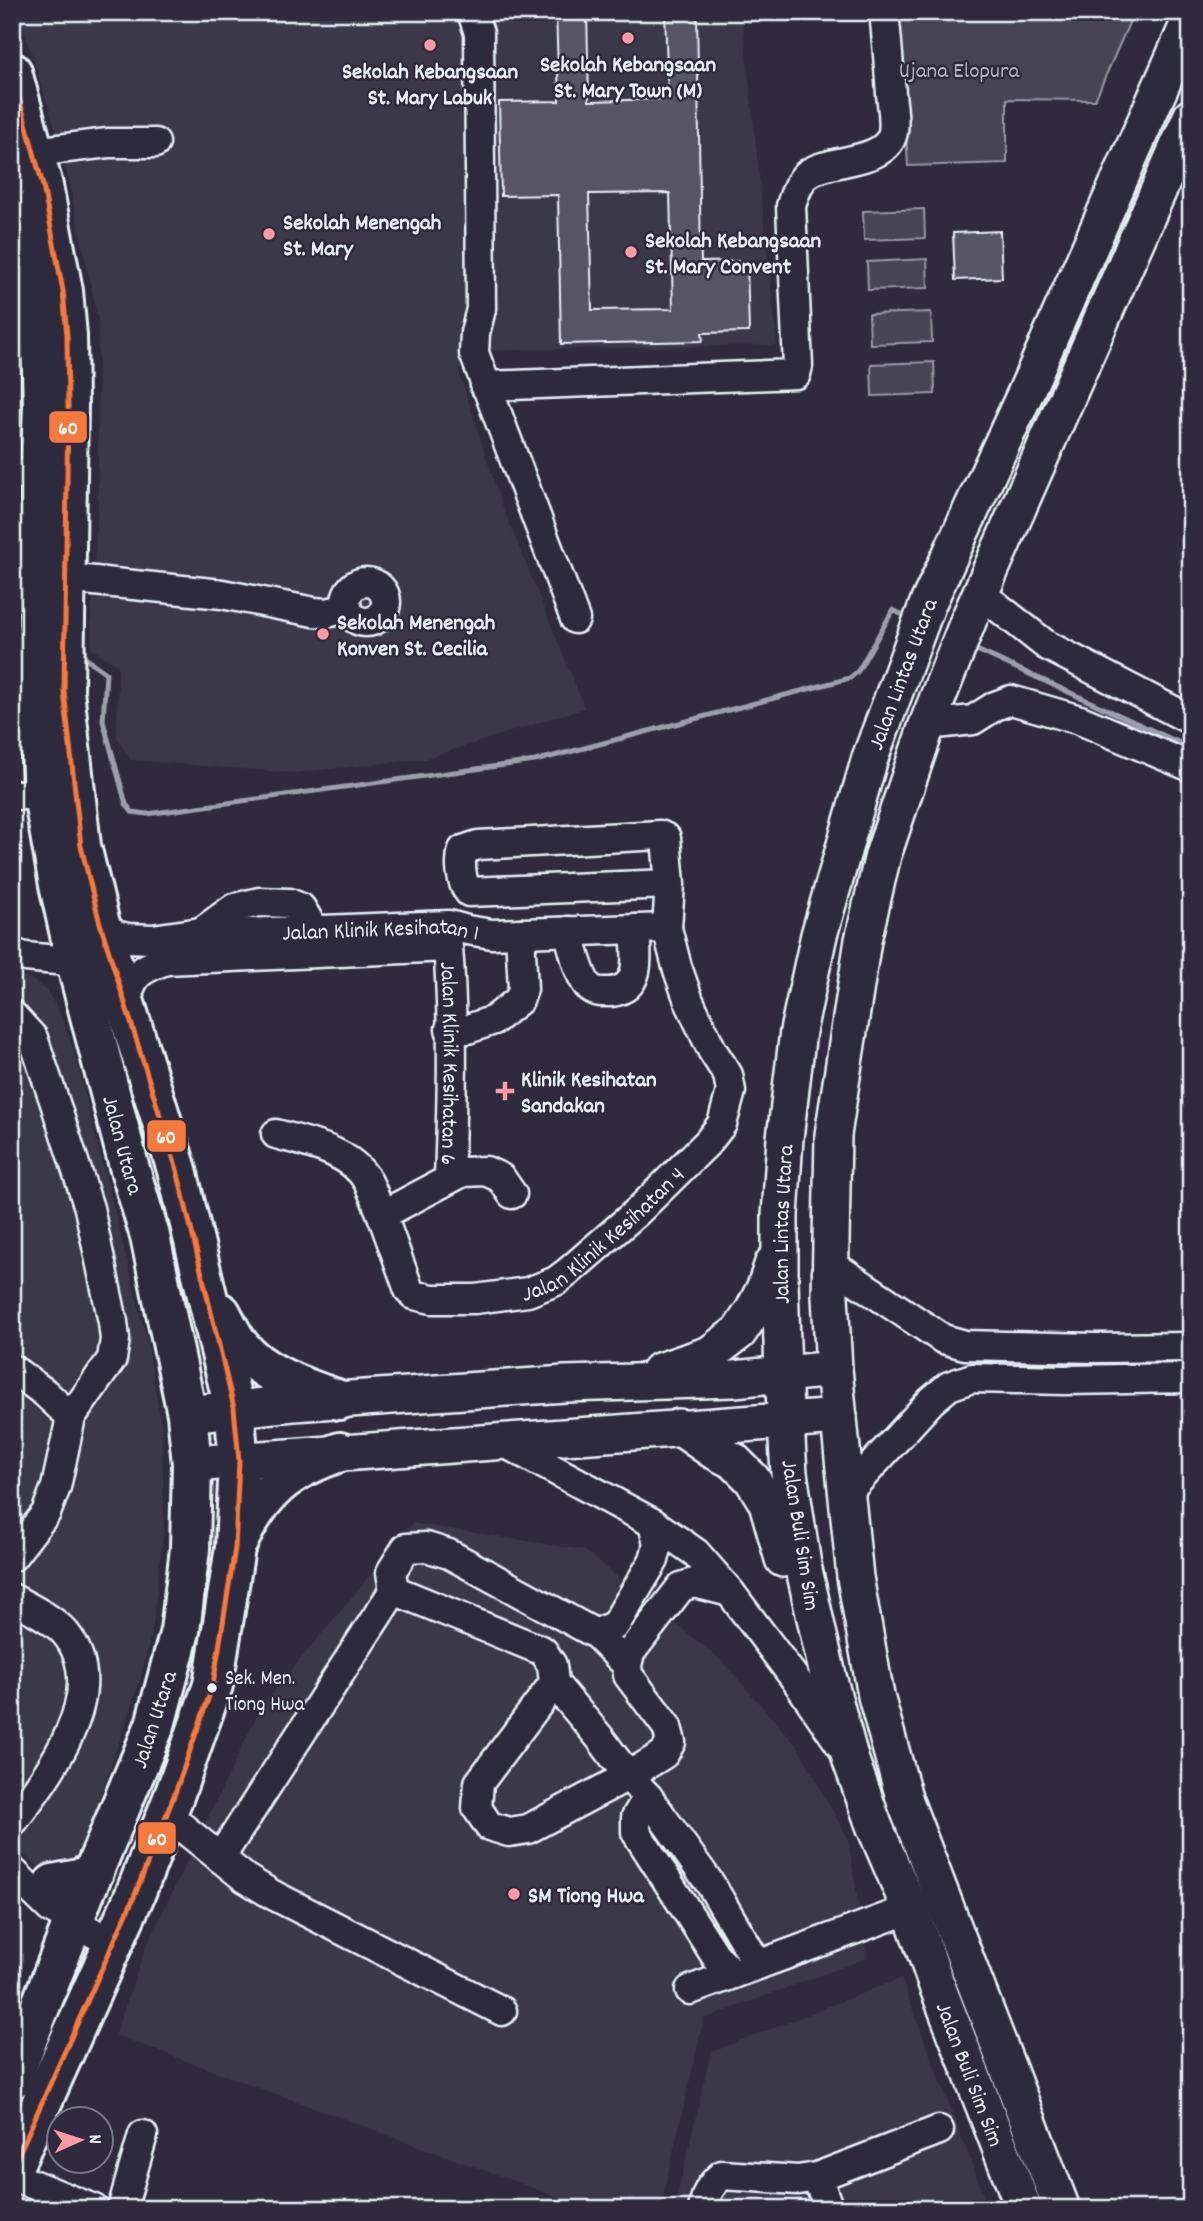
<svg xmlns="http://www.w3.org/2000/svg" width="1203" height="2221" font-family="Dekko,sans-serif">
	<rect width="100%" height="100%" fill="#2f2a3d"/>
	<filter id="ink" filterUnits="userSpaceOnUse"><feTurbulence type="fractalNoise" baseFrequency=".0143" numOctaves="2"/><feDisplacementMap in="SourceGraphic" scale="14" xChannelSelector="R" yChannelSelector="G"/><feConvolveMatrix kernelMatrix="1 2 1 2 8 2 1 2 1" color-interpolation-filters="sRGB"/></filter>
	<g filter="url(#ink)">
		<g fill="#3b3749">
			<path d="M18,12H742L777,345L459,351L460,376L502,505L585,708L425,759L292,773L130,760L117,737L118,666L92,649L91,618L98,502V320L62,149Z"/>
			<path d="M12,974L32,979L47,991L58,1009L74,1050L147,1340L162,1428L164,1526L152,1632L140,1680L99,1801L79,1854L69,1873H49L12,1847Z"/>
			<path d="M413,1523L584,1550L722,1661L798,1747L848,1839L867,1958L704,2019L660,2209H590L115,2035L145,1949L261,1707Z"/>
			<path d="M901,1978L989,2209H674L711,2052Z"/>
		</g>
		<g fill="#464455" stroke="#979aa6" stroke-width="2">
			<path d="M899,12H1134L1095,100L1007,99V163L908,166Z"/>
			<path d="M924,209L925,238L864,240L863,211Z"/>
			<path d="M927,259L928,288L868,290L867,262Z"/>
			<path d="M931,312L932,342L870,344L869,314Z"/>
			<path d="M934,362L935,394L872,396L871,364Z"/>
		</g>
		<g fill="none" stroke-linecap="round" stroke-linejoin="round">
			<g stroke="#9c9fab" stroke-width="5">
				<path d="M979,651L1191,748"/>
				<path d="M84,657L106,673L103,721L126,804L132,812L147,814L535,761L850,678L858,671L893,610L909,618"/>
				<path d="M12,671L18,668"/>
			</g>
		</g>
		<g fill="#575565" stroke="#e8f1f8" stroke-width="2" fill-rule="evenodd">
			<path d="M556,12H587L589,101L668,99L665,12H697L701,262L747,261L749,332L702,333L703,341L561,344L558,195L501,196L499,102L559,101ZM670,193L673,309L592,310L589,194Z"/>
			<path d="M1000,231L1002,278L955,280L953,233Z"/>
		</g>
		<g fill="none" stroke-linecap="round" stroke-linejoin="round">
			<g stroke="#e8f1f8" stroke-width="33">
				<g id="minor">
					<path d="M472,12L479,33L481,309L475,333L474,353L575,619"/>
					<path d="M34,152L108,143H155"/>
					<path d="M485,386L796,374L798,366L791,206C794,195 800,179 809,173C832,158 887,164 893,132C895,120 892,105 891,94C889,67 887,39 884,12"/>
					<path d="M12,474L40,473"/>
					<path d="M65,578L222,594L314,612L327,613L347,608"/>
					<circle cx="366" cy="602" r="20"/>
					<path d="M979,595L994,604L1046,645L1191,720"/>
					<path d="M927,725L973,720L995,706L1011,700L1080,720L1191,767"/>
					<path d="M12,795H43"/>
					<path id="s1" d="M99,920L115,935L128,938L152,939L201,932L224,934L449,925L467,930L492,934L667,928"/>
					<path d="M568,931C573,946 579,978 590,988C596,993 604,992 611,992C644,988 636,952 635,929"/>
					<path d="M201,932L234,908L259,902L289,903L301,908L314,930"/>
					<path d="M12,953L26,957L76,962"/>
					<path id="s2" d="M125,1005C132,975 138,970 166,960L448,947C454,1023 452,1102 449,1178"/>
					<path d="M12,1015L33,1038L54,1100L89,1208L113,1322L115,1339L112,1359L71,1417L56,1487L46,1513L12,1557"/>
					<path d="M450,1029H468L494,1020L519,1000L523,989L520,933"/>
					<path d="M276,1134C307,1143 349,1150 367,1180C373,1191 377,1204 382,1215"/>
					<path id="s3" d="M512,1194L501,1178L486,1171L463,1172L382,1215L409,1290L414,1295L432,1299H475L528,1292L556,1281L568,1272L638,1211L708,1142L722,1124L731,1091L728,1075L712,1050L689,1001L677,967L667,928L670,884L666,838L660,835L478,845L463,850C459,862 461,883 469,892L670,884"/>
					<path d="M831,1264L943,1339L965,1345L1096,1348L1191,1347"/>
					<path d="M12,1369L44,1392L71,1417"/>
					<path d="M501,1441L653,1523L696,1553L730,1592L796,1680L842,1747"/>
					<path d="M846,1494L931,1401L949,1386L972,1378L1065,1380L1191,1378"/>
					<path d="M12,1598C31,1609 57,1620 69,1638C110,1696 46,1778 12,1823"/>
					<path d="M596,1634L615,1625L654,1560L658,1544L653,1523"/>
					<path d="M627,1665L596,1634L449,1554L426,1547L406,1548L391,1572L394,1590L543,1651L552,1665L554,1683L479,1783L477,1808L489,1826L509,1832L528,1829L628,1776L664,1754L671,1742L667,1727L628,1675L627,1665L630,1653L681,1587L694,1583L730,1592"/>
					<path d="M554,1683L600,1738L628,1776L648,1797L711,1885L758,1965"/>
					<path d="M648,1797L636,1817V1832L717,1958L733,1974"/>
					<path d="M167,1815L245,1878L273,1895L502,2011"/>
					<path d="M220,1858L394,1590"/>
					<path d="M12,1871L50,1908L113,1944"/>
					<path d="M690,1990L910,1909"/>
					<path d="M12,2176L94,2209"/>
					<path d="M122,2209L143,2135"/>
					<path d="M703,2209C706,2193 710,2185 722,2175L798,2180L817,2177"/>
					<path d="M829,2209L817,2177L939,2130"/>
				</g>
			</g>
			<g stroke="#e8f1f8" stroke-width="40">
				<g id="major">
					<path d="M659,1371L710,1354L739,1332L753,1311L765,1287L773,1263"/>
					<path d="M187,1414L293,1403L565,1384L734,1379L834,1369"/>
					<path d="M679,1427L712,1450L734,1461L752,1479L767,1503L783,1559"/>
					<path d="M192,1464L839,1417"/>
					<path id="s4" d="M1024,2209L936,1983L910,1909L874,1825L851,1761L829,1680L803,1565L789,1473L783,1375L780,1280V1216L785,1138L798,1031L819,935L870,758L928,603L1025,394L1191,18"/>
					<path d="M1062,2209L905,1801L876,1696L855,1577L834,1369L830,1296L833,1135L863,940L883,855L927,725L969,619L1191,117"/>
				</g>
			</g>
			<g stroke="#e8f1f8" stroke-width="44">
				<g id="highway">
					<path d="M12,72L43,186L63,291L67,336L68,406L64,691L81,846L99,920L177,1170L234,1408L239,1460L235,1548L213,1685L175,1793L134,1897L12,2169"/>
					<path id="s5" d="M12,182L35,288L41,343L43,406L40,473L37,684L43,795L59,885L76,962L129,1166L150,1236L187,1414L192,1464L190,1549L180,1631L155,1725L83,1897L12,2079"/>
					<path d="M221,1313C227,1324 232,1336 240,1346C262,1375 306,1388 339,1400"/>
					<path d="M238,1542C262,1491 287,1470 340,1452"/>
					<path d="M53,1884L79,1879L94,1872"/>
				</g>
			</g>
			<use href="#minor" stroke="#2f2a3d" stroke-width="28"/>
			<use href="#major" stroke="#2f2a3d" stroke-width="35"/>
			<use href="#highway" stroke="#2f2a3d" stroke-width="38"/>
			<g stroke="#2f2a3d" stroke-width="10">
				<path id="bus-1" d="M12,72L43,186L63,291L67,336L68,406L64,691L81,846L99,920L177,1170L234,1408L239,1460L235,1548L213,1685L175,1793L134,1897L12,2169"/>
			</g>
			<use href="#bus-1" stroke="#f6793e" stroke-width="5"/>
		</g>
	</g>
	<g fill="#ff9aa2" stroke="#2f2a3d" stroke-width="2.5">
		<circle cx="628" cy="38" r="7"/>
		<circle cx="430" cy="45" r="7"/>
		<circle cx="269" cy="234" r="7"/>
		<circle cx="631" cy="252" r="7"/>
		<circle cx="323" cy="634" r="7"/>
		<path d="M501.5 1080.5h7v7h7v7h-7v7h-7v-7h-7v-7h7z"/>
		<circle cx="514" cy="1894" r="7"/>
	</g>
	<circle fill="#e8f1f8" stroke="#2f2a3d" stroke-width="2.5" cx="212" cy="1688" r="6"/>
	<g text-anchor="middle" stroke-width="5" stroke-linejoin="round" paint-order="stroke">
		<g font-size="21" fill="#e8f1f8" stroke="#2f2a3d" text-anchor="start">
			<text x="225" y="1684">Sek. Men.<tspan x="225" dy="26">Tiong Hwa</tspan></text>
		</g>
		<g font-size="23" font-weight="bold" fill="#e8f1f8" stroke="#2f2a3d" text-anchor="start">
			<text x="628" y="71" text-anchor="middle">Sekolah Kebangsaan<tspan x="628" dy="26">St. Mary Town (M)</tspan></text>
			<text x="430" y="78" text-anchor="middle">Sekolah Kebangsaan<tspan x="430" dy="26">St. Mary Labuk</tspan></text>
			<text x="283" y="229">Sekolah Menengah<tspan x="283" dy="26">St. Mary</tspan></text>
			<text x="645" y="247">Sekolah Kebangsaan<tspan x="645" dy="26">St. Mary Convent</tspan></text>
			<text x="337" y="629">Sekolah Menengah<tspan x="337" dy="26">Konven St. Cecilia</tspan></text>
			<text x="521" y="1086">Klinik Kesihatan<tspan x="521" dy="26">Sandakan</tspan></text>
			<text x="528" y="1902">SM Tiong Hwa</text>
		</g>
		<g font-size="23" fill="#afb4bf" stroke="#2f2a3d">
			<text x="959" y="77">Ujana Elopura</text>
		</g>
		<g font-size="23" fill="#e8f1f8" stroke="#2f2a3d">
			<text dy="8" stroke="none"><textPath href="#s4" startOffset="1591">Jalan Lintas Utara</textPath></text>
			<text dy="8" stroke="none"><textPath href="#s1" startOffset="289">Jalan Klinik Kesihatan 1</textPath></text>
			<text dy="8" stroke="none"><textPath href="#s2" startOffset="464">Jalan Klinik Kesihatan 6</textPath></text>
			<text dy="8" stroke="none"><textPath href="#s5" startOffset="975">Jalan Utara</textPath></text>
			<text dy="8" stroke="none"><textPath href="#s4" startOffset="1024">Jalan Lintas Utara</textPath></text>
			<text dy="8" stroke="none"><textPath href="#s3" startOffset="448">Jalan Klinik Kesihatan 4</textPath></text>
			<text transform="translate(802 1535) rotate(81)" y="8">Jalan Buli Sim Sim</text>
			<text transform="translate(153 1719) rotate(-72)" y="8">Jalan Utara</text>
			<text transform="translate(971 2074) rotate(69)" y="8">Jalan Buli Sim Sim</text>
		</g>
	</g>
	<g stroke="#2f2a3d" stroke-width="2.5">
		<rect x="48" y="410" width="40" height="34" rx="7" fill="#f6793e"/>
		<rect x="146" y="1119" width="41" height="34" rx="7" fill="#f6793e"/>
		<rect x="137" y="1821" width="40" height="34" rx="7" fill="#f6793e"/>
	</g>
	<g font-size="19" text-anchor="middle" font-weight="bold" fill="#fff">
		<text x="68" y="434">60</text>
		<text x="166" y="1143">60</text>
		<text x="157" y="1845">60</text>
	</g>
	<rect width="1203" height="2221" fill="none" stroke="#2f2a3d" stroke-width="42"/>
	<rect x="21" y="21" width="1161" height="2179" fill="none" stroke="#e8f1f8" stroke-width="2.5" filter="url(#ink)"/>
	<g transform="translate(80 2140) rotate(87)"><circle r="33" fill="#2f2a3d" stroke="#797a88" stroke-width="2"/>
	<path d="M0-5L12 26L0 18L-12 26Z" fill="#ff9aa2"/>
	<text y="-10" font-size="19" font-weight="bold" text-anchor="middle" fill="#e8f1f8">N</text>
	</g>
</svg>
